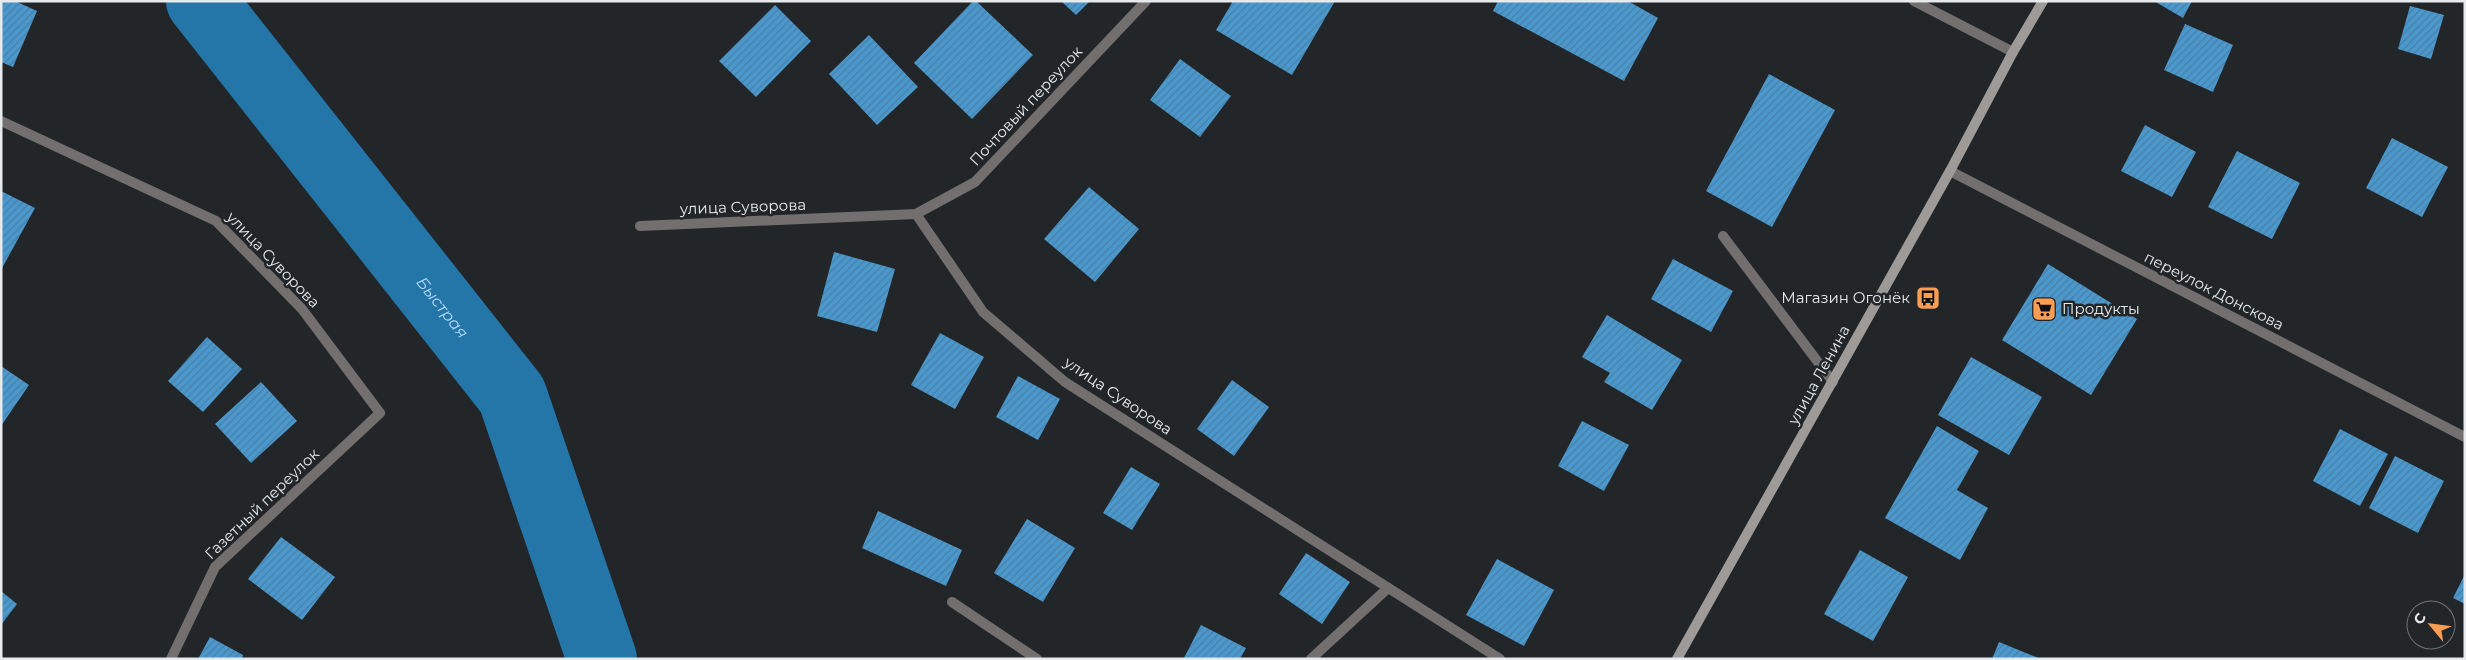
<svg xmlns="http://www.w3.org/2000/svg" width="2466" height="660" font-family="Montserrat,sans-serif">
	<defs>
		<pattern id="building-hatch" width="6" height="6" patternUnits="userSpaceOnUse" patternTransform="scale(1.25)"><rect width="6" height="6" fill="#4b98cd"/><path d="M-1 1l2-2M0 6l6-6M5 7l2-2" fill="none" stroke="#497fa5"/></pattern>
	</defs>
	<rect width="100%" height="100%" fill="#222629"/>
	<g fill="none" stroke-linecap="round" stroke-linejoin="round">
		<path stroke="#2476a8" stroke-width="70" id="s1" d="M201,1L512,395L602,659"/>
	</g>
	<g fill="url(#building-hatch)">
		<path d="M1,1H15L37,11L13,67L1,62Z"/>
		<path d="M973,1H976L1033,55L972,119L914,63Z"/>
		<path d="M1061,1H1090L1076,15Z"/>
		<path d="M1233,1H1335L1292,75L1216,30Z"/>
		<path d="M1498,1H1628L1658,18L1624,81L1493,11Z"/>
		<path d="M2154,1H2192L2183,18Z"/>
		<path d="M775,5L811,41L756,97L719,61Z"/>
		<path d="M2410,6L2444,15L2431,59L2398,49Z"/>
		<path d="M2185,24L2233,45L2213,92L2164,70Z"/>
		<path d="M869,35L918,87L877,125L829,74Z"/>
		<path d="M1180,59L1231,96L1200,137L1150,100Z"/>
		<path d="M1769,74L1835,110L1772,227L1706,191Z"/>
		<path d="M2145,125L2196,152L2172,197L2121,171Z"/>
		<path d="M2392,138L2448,167L2422,217L2366,188Z"/>
		<path d="M2237,151L2300,183L2272,239L2208,207Z"/>
		<path d="M1089,187L1139,229L1095,282L1044,239Z"/>
		<path d="M1,191L35,208L1,270Z"/>
		<path d="M834,252L895,269L877,332L817,316Z"/>
		<path d="M1673,259L1733,291L1711,332L1651,299Z"/>
		<path d="M2048,264L2137,319L2091,395L2002,340Z"/>
		<path d="M1607,315L1682,360L1652,410L1604,382L1610,373L1582,357Z"/>
		<path d="M940,333L984,357L955,409L911,385Z"/>
		<path d="M207,337L242,369L203,412L168,381Z"/>
		<path d="M1971,357L2042,397L2009,455L1938,415Z"/>
		<path d="M1,366L29,385L1,426Z"/>
		<path d="M1018,376L1060,399L1038,440L996,417Z"/>
		<path d="M1232,380L1269,407L1234,456L1197,429Z"/>
		<path d="M261,382L297,421L251,463L215,424Z"/>
		<path d="M1582,421L1629,445L1604,491L1558,466Z"/>
		<path d="M1937,426L1979,451L1957,490L1988,508L1960,560L1885,518Z"/>
		<path d="M2340,429L2388,454L2360,506L2313,481Z"/>
		<path d="M2395,456L2444,481L2418,533L2369,508Z"/>
		<path d="M1131,467L1160,484L1132,530L1103,513Z"/>
		<path d="M878,511L962,550L946,586L862,548Z"/>
		<path d="M1027,519L1075,548L1043,602L994,573Z"/>
		<path d="M281,537L335,577L302,620L248,579Z"/>
		<path d="M1860,550L1908,577L1873,641L1824,614Z"/>
		<path d="M1306,553L1350,582L1322,624L1279,594Z"/>
		<path d="M1497,559L1554,590L1524,646L1466,615Z"/>
		<path d="M2465,574V604L2453,598Z"/>
		<path d="M1,591L17,604L1,625Z"/>
		<path d="M1201,625L1246,648L1240,659L1184,658Z"/>
		<path d="M210,637L243,655L242,659H198Z"/>
		<path d="M1999,642L2041,659H1992Z"/>
	</g>
	<g fill="none" stroke-linecap="round" stroke-linejoin="round">
		<path stroke="#726f6e" stroke-width="10" d="M1723,236L1833,382"/>
		<g stroke="#726f6e" stroke-width="10">
			<path d="M1914,1L2013,52"/>
			<path d="M1,121L216,221L302,309L380,413L215,567L171,659"/>
			<path d="M1950,171L2465,437"/>
			<path d="M916,214L983,312L1065,382L1500,659"/>
			<path d="M640,226L916,214L975,182L1146,1"/>
			<path d="M952,602L1037,659"/>
			<path d="M1311,659L1388,588"/>
		</g>
		<path stroke="#9d9a97" stroke-width="10" d="M1677,659L1950,171L2013,52L2043,1"/>
	</g>
	<defs>
		<g id="bus-square" transform="scale(1.25)"><rect x="-9" y="-9" width="18" height="18" rx="4" fill="#fc9d54" stroke="#222629"/><path d="M-5-6H5V4H4V6H2V4H-2V6H-4V4H-5ZM-3.5-4V0h7V-4ZM-3.5 1.2v1.5H-2V1.2ZM2 1.2v1.5H3.5V1.2Z" fill="#111"/></g>
		<g id="supermarket-square" transform="scale(1.25)"><rect x="-9" y="-9" width="18" height="18" rx="4" fill="#fc9d54" stroke="#222629"/><path d="M-6-5.5h2.5l.6 2H6L4.5 2H-2.5L-4.4-4H-6ZM-1.5 3.2a1.3 1.3 0 1 0 .1 0ZM3 3.2a1.3 1.3 0 1 0 .1 0Z" fill="#111"/></g>
	</defs>
	<g fill-rule="evenodd">
		<use href="#bus-square" x="1928" y="298"/>
		<use href="#supermarket-square" x="2044" y="309"/>
	</g>
	<g text-anchor="middle" stroke-width="5" stroke-linejoin="round" paint-order="stroke">
		<g font-size="15" fill="#e7eaec" stroke="#222629">
			<text transform="translate(1026 106) rotate(-47)" y="5">Почтовый переулок</text>
			<text transform="translate(743 207) rotate(-2)" y="5">улица Суворова</text>
			<text transform="translate(273 260) rotate(46)" y="5">улица Суворова</text>
			<text transform="translate(2214 291) rotate(27)" y="5">переулок Донскова</text>
			<text transform="translate(1819 375) rotate(-61)" y="5">улица Ленина</text>
			<text transform="translate(1118 396) rotate(34)" y="5">улица Суворова</text>
			<text transform="translate(262 504) rotate(-44)" y="5">Газетный переулок</text>
		</g>
		<g font-size="15" fill="#e7eaec" stroke="#222629" text-anchor="end">
			<text x="1910" y="303">Магазин Огонёк</text>
			<text x="2062" y="314" text-anchor="start">Продукты</text>
		</g>
		<g font-size="16" font-style="italic" fill="#b5dbf7" stroke="#222629">
			<text dy="6" stroke="none"><textPath href="#s1" startOffset="390">Быстрая</textPath></text>
		</g>
	</g>
	<rect width="2466" height="660" fill="none" stroke="#e7eaec" stroke-width="5"/>
	<g transform="translate(2431 625) rotate(299)"><circle r="24" fill="#222629" stroke="#717477"/>
	<path d="M0-4L9 19L0 12L-9 19Z" fill="#fc9d54"/>
	<text y="-8" font-size="14" font-weight="bold" text-anchor="middle" fill="#e7eaec">С</text>
	</g>
</svg>
